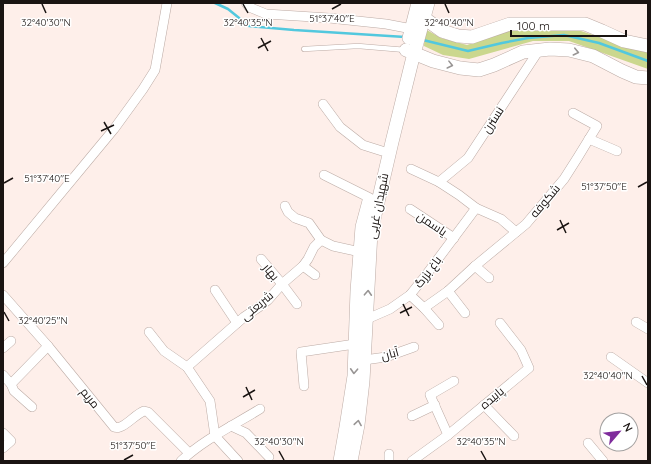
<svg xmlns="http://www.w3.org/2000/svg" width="651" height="464" font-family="Quicksand,Cairo,sans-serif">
	<rect width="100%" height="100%" fill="#feefea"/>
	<path fill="#cbd78e" d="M425,29L441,38L467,45L512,30L581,31L648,53V69L569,41H533L469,59L443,55L424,46Z"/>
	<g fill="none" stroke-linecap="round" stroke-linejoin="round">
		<g stroke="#52c8de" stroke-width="2.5">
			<path d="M215,3L228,9L249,26L294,30L405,37"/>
			<path d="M423,40L468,51L502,43L528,38L564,35L599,43L648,61"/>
		</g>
		<g stroke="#bcaba5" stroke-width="5.5">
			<path id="service" d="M304,49L358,46L406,50"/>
		</g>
		<g stroke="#bcaba5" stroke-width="10">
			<g id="minor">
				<path d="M246,3L249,7L266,14L329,18L386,24L412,29"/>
				<path d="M323,104L340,127L363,145L382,151"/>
				<path d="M589,139L617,151"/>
				<path d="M411,169L439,182L459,195L476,208L501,219L516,232"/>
				<path d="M324,175L370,198"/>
				<path d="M439,182L468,158L539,50"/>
				<path d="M285,206L288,212L295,218L309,223L321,240L333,246L360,252"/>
				<path d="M410,209L454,238"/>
				<path d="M261,259L282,284L297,304"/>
				<path d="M3,263L114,129L143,89L155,70L167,3"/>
				<path d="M303,266L315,275"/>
				<path d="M475,266L489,278"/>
				<path d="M215,290L237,323"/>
				<path d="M448,291L465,313"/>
				<path d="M3,295L48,346L114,427C116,428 117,428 120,427C127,425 136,414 144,411L148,412L189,453"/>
				<path d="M410,295L424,308L439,325"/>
				<path d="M424,308L448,291L475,266L526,224L564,179L578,157L589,139L597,126L573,113"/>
				<path d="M367,319L390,309L410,295L426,275L476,208"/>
				<path d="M636,322L648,329"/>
				<path d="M149,332L164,351L187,367L210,401L215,436L238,461"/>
				<path d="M3,348L11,341"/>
				<path d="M611,357L648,383"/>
				<path d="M364,360L386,357L414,347"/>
				<path d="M187,367L244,317L259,307L268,300L282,284L303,266L308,259L314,247L321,240"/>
				<path d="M3,375L11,384L14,391L32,407"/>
				<path d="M11,384L48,346"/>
				<path d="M304,386L301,352L355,344"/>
				<path d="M484,405L514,436"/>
				<path d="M412,416L435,405"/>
				<path d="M231,426L246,433L269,457"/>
				<path d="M3,433L11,441L3,448"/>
				<path d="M448,435L430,395L454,381"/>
				<path d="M588,443L603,461"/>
				<path d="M389,454V461"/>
				<path d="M181,461C203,440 234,425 260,409"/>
				<path d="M412,461L448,435L529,368L521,350L500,323"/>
			</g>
		</g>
		<g stroke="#bcaba5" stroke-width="14">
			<g id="secondary">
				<path d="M424,18L442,31L458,36L472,37L510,24H585L602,31L624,41L648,46"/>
				<path d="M409,38L418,3"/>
				<path d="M406,50L433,61L460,68L479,70L494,65L523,52L550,49L569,50L593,56L622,71L636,77L648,78"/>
				<path d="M340,461L346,427L354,376L357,291L362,227L369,201"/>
				<path d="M351,461L358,425L363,381L371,232L392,142L412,61L428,3"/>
			</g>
		</g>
		<use href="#service" stroke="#fff" stroke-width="4.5"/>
		<use href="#minor" stroke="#fff" stroke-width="9"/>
		<use href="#secondary" stroke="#fff" stroke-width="13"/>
	</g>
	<defs><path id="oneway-chevron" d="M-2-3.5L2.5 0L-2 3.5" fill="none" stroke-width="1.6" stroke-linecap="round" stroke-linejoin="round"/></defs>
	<g stroke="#989594">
		<use href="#oneway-chevron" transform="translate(576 52) rotate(13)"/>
		<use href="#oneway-chevron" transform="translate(450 65) rotate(14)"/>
		<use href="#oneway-chevron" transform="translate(368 293) rotate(-87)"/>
		<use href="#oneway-chevron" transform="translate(354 371) rotate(93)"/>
		<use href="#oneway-chevron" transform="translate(358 423) rotate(-81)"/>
	</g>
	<path fill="none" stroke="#1a1412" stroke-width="1.5" d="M42,4L46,13M243,4L248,13M445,4L449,13M332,9L341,4M261,38L268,51M258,48L271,41M104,122L111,134M101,131L114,125M4,183L13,178M638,187L647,182M560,220L566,233M557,230L569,223M403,304L409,316M4,312L9,321M400,313L412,307M642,376L647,385M246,387L252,400M243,397L255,390M279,451L284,460M481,451L486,460M124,460L133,455"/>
	<g text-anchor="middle" stroke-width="3" stroke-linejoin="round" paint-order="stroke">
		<g font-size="12" fill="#1a1412" stroke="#fff">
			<text transform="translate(493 120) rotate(-57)" y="4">نسترن</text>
			<text transform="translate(545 201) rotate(-50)" y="4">شکوفه</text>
			<text transform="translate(378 206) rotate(-79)" y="4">شهیدان غربی</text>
			<text transform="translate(432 224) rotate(34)" y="4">یاسمن</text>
			<text transform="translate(271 272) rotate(50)" y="4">بهار</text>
			<text transform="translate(428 272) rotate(-53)" y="4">باغ بزرگ</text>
			<text transform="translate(257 306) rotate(-40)" y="4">شریعتی</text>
			<text transform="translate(390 354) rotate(-15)" y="4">آبان</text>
			<text transform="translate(90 398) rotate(51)" y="4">مریم</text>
			<text transform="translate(492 398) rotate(-40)" y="4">پابیده</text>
		</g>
	</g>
	<g font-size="10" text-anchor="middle" fill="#1a1412" stroke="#fff" stroke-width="3" stroke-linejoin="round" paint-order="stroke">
		<text x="332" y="22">51°37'40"E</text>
		<text x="46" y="26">32°40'30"N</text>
		<text x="248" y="26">32°40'35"N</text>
		<text x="449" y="26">32°40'40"N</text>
		<text x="47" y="182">51°37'40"E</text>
		<text x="604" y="190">51°37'50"E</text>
		<text x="43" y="324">32°40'25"N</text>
		<text x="608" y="379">32°40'40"N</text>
		<text x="279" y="445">32°40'30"N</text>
		<text x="481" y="445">32°40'35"N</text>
		<text x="133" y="449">51°37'50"E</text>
	</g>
	<rect width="651" height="464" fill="none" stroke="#1a1412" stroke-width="8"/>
	<g transform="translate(619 432) rotate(62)"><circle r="19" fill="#ffffff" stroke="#a3a1a0"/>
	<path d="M0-3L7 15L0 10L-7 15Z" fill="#7f2c9c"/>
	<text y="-6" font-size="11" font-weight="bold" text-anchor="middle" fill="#1a1412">N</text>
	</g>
	<path d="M511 30v6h115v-6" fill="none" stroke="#1a1412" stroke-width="2"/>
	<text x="517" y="30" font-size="12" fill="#1a1412" stroke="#ffffff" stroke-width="3" paint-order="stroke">100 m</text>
</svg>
